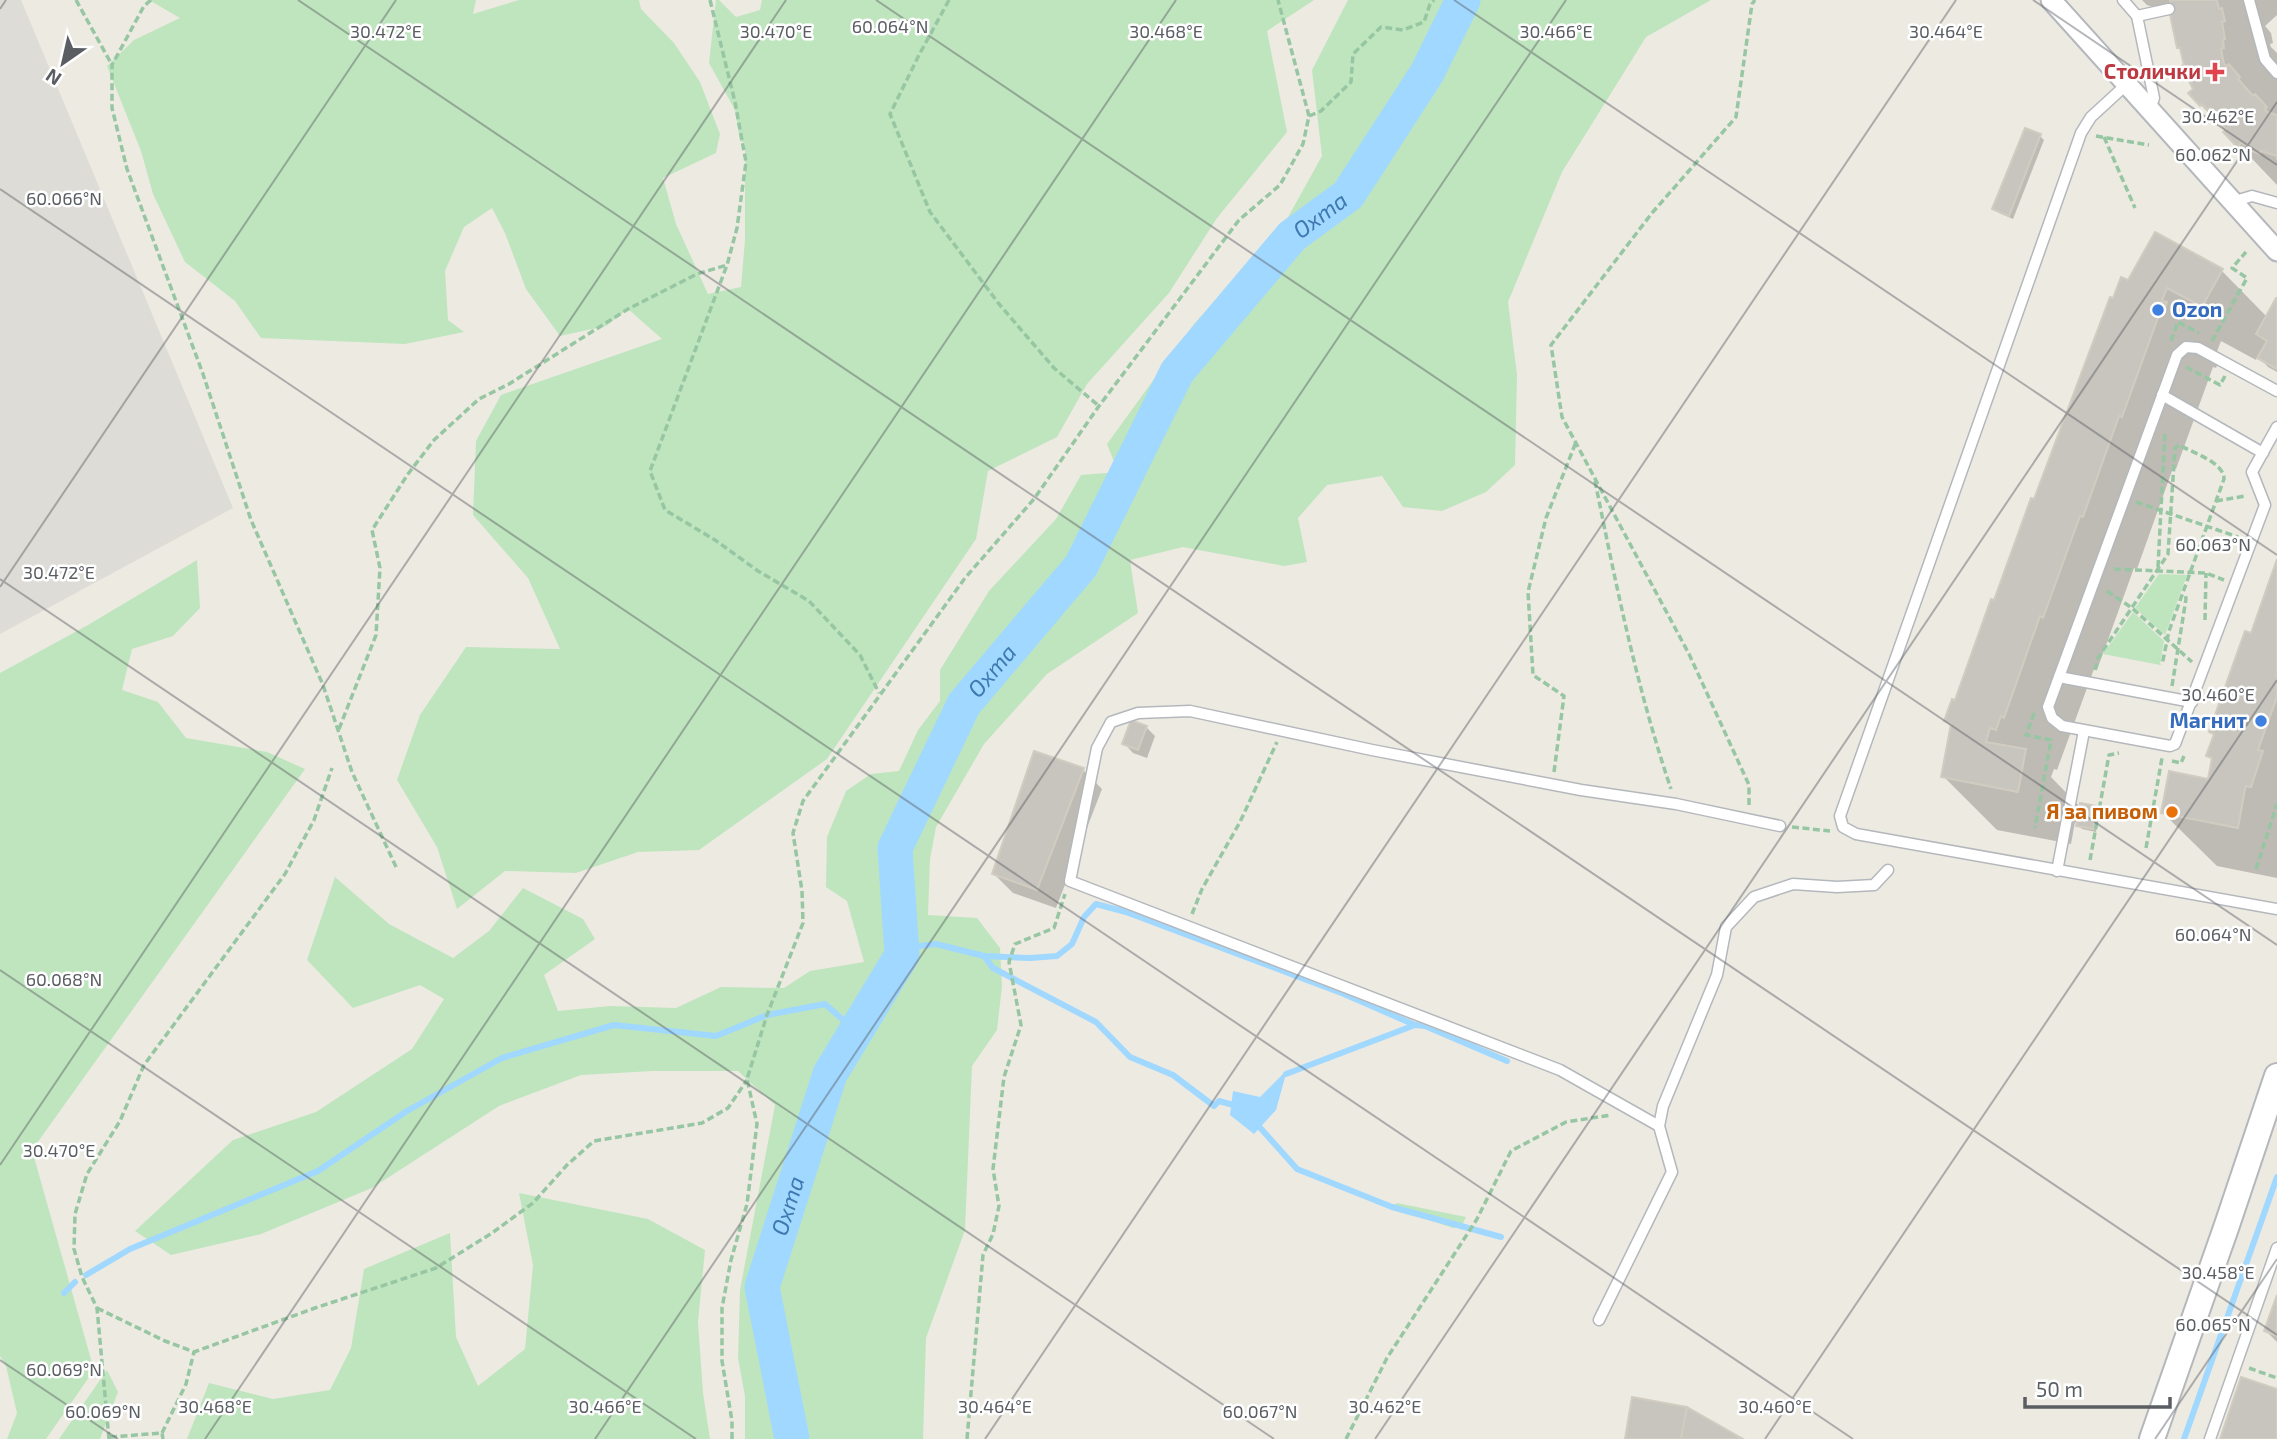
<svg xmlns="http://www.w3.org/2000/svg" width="2277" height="1439" font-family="'Exo 2',sans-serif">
	<rect width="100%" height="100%" fill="#edeae2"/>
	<path fill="#dedcd6" d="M0,0H21L233,508L0,634Z"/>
	<g fill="#bfe5be">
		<path d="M149,0H476L473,14L519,0H639L641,9L674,43L700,82L720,134L716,153L663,178L676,224L708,294L741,287L745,240V143L740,141L735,110L709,63L716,0H719L736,17L760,10L762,0H1314L1267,31L1287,132L1217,218L1169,293L1087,384L1057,437L988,471L976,539L827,759L699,850L638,852L576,873L505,871L457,909L437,847L397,780L420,715L466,647L560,649L528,578L473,515L476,441L501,395L662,339L628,309L606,326L560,336L526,289L505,233L492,208L464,227L445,271L448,320L464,332L405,344L261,338L235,301L185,262L153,194L141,151L107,66L134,40L180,18Z"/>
		<path d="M1348,0H1711L1646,37L1562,172L1508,302L1517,375L1515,465L1486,492L1442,511L1403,507L1382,476L1327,485L1298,518L1307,562L1284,566L1183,547L1130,560L1138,613L1047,674L984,744L936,827L930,859L928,915L977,918L1000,948L1002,986L997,1030L972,1066L965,1230L926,1338L923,1439H745V1396L738,1358L740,1290L775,1105L738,1071H653L581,1075L499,1106L372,1188L261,1234L171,1255L135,1231L233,1140L316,1112L412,1049L444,999L420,985L353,1008L307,960L335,877L389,924L453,958L489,931L523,888L583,919L595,939L544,975L558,1011L610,1006L676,1008L721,987L784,988L810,971L864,962L847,901L826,887L827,837L846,791L871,774L899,771L918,730L940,701V670L989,591L1056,519L1081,475L1118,472L1107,444L1194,324L1282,228L1322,156L1312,70Z"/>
		<path d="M197,560L200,608L173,636L132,649L122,690L158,702L186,738L267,752L305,769L32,1150L94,1370L46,1439H7L17,1413L6,1366L0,1356V673L88,625Z"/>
		<path d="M2159,574L2187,575L2165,635L2135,608Z"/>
		<path d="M2133,612L2164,641L2160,665L2103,654Z"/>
		<path d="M519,1193L648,1219L705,1250L698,1322L703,1393L710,1439H187L209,1383L273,1399L330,1390L351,1348L364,1269L450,1233L456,1337L478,1386L525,1349L533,1265Z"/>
		<path d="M1397,1203L1466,1217L1462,1225L1453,1228L1392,1207Z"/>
		<path d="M107,1370L118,1392L100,1439H59Z"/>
	</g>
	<path fill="#a0d8ff" d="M1287,1070L1276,1110L1254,1134L1230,1115L1233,1091L1260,1097Z"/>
	<g fill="#0003">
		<path d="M2142,0H2277V15L2265,26L2271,33L2273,43L2270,44L2271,47L2277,53V185L2201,105L2192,83L2185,75L2186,67L2183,51L2179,48L2172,13L2147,5Z"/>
		<path d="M2040,136L2044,140L2013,219L1999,213L1994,209Z"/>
		<path d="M2222,271L2267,317L2277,300V372L2268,367L2258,356L2256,360L2221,341L2216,354L2220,358L2216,368L2213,367L2176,469L2173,468L2137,569L2134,568L2097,670L2094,669L2057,770L2054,769L2051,777L2081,808H2096L2100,812L2096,832L2082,829L2075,822L2071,844L1997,830L1943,776L1952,727L1946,721L1956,702L2114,300L2129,282Z"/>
		<path d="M2277,564V878L2217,866L2163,813L2209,781L2214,761L2208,756L2215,736L2211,732L2252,635Z"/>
		<path d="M1146,727L1155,736L1147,758L1133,753L1124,743Z"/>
		<path d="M1083,770L1102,789L1056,908L1013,893L994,874Z"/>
		<path d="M2277,1300V1342L2266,1331Z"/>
	</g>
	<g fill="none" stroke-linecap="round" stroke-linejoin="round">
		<g stroke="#a0d8ff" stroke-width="6">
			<path d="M901,944L920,946L936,944L984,956L1030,958L1057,956L1072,944L1084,917L1096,904L1126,912L1344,994L1415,1025"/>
			<path d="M984,956L993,968L1096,1022L1130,1057L1173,1075L1214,1106L1219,1101L1237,1106"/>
			<path d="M1286,1074L1415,1025L1425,1026L1507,1061"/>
			<path d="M1255,1122L1297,1169L1392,1207L1501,1237"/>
			<path d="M86,1275L130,1249L318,1171L407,1111L502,1058L614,1025L716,1036L767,1015L825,1004L849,1025L845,1050"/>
			<path d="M64,1293L75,1282"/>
			<path d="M2184,1439L2277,1177"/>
		</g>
		<path stroke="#a0d8ff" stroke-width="35" id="s1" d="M792,1439L762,1287L830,1074L902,955L895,848L964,704L1081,566L1177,372L1292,236L1348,195L1427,73L1463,0"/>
	</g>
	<g fill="#c8c5bf" stroke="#d2ccc0" stroke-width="2">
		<path d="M2170,0H2217L2219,9L2222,8L2225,21L2222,22L2225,39L2223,40L2224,48L2221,49L2224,64L2226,66L2229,64L2240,77L2238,79L2253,96L2255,94L2267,107L2265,109L2267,112L2277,115V160V156L2261,151L2260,154L2249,150L2250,147L2241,143L2237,147L2223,132L2226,130L2220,123L2222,121L2210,108L2208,110L2202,104L2200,106L2188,93L2193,89L2186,75L2183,76L2181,66L2184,65L2182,57L2180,48H2177L2168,5L2171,4Z"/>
		<path d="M2025,128L2041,134L2009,216L1992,209Z"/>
		<path d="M2155,232L2223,269L2202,307L2167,288L2165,293L2162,301L2167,302L2162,316L2159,315L2122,417L2119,416L2083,517L2080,516L2043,618L2040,616L2004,718L2001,716L1996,730L1990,728L1986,742L2026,749L2018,792L1941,777L1951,724L1944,721L1952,699L1955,700L1991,599L1994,600L2031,498L2034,499L2110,297L2113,298L2121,277L2128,280Z"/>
		<path d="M2276,298H2277V369L2257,358L2267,341L2256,334Z"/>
		<path d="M2277,559V697L2258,750L2263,751L2251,787L2246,786L2245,789L2238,828L2161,813L2169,771L2208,779L2212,758L2206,756L2214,734L2209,732L2245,631L2251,633Z"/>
		<path d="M1131,720L1147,726L1138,750L1122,744Z"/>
		<path d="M1034,751L1084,768L1037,890L992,874Z"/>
		<path d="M2080,803L2097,806L2093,829L2076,826Z"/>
		<path d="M2277,1295V1336L2264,1331Z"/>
		<path d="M2241,1377L2277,1389V1439H2220Z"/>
		<path d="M1632,1397L1687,1407L1681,1439H1625Z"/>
		<path d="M1687,1407L1743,1439H1681Z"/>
	</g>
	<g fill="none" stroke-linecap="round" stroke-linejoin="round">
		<g stroke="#b4b8bc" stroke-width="13">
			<g id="service">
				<path d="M2123,0L2137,16L2154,98L2150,109"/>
				<path d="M2249,0L2265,59L2277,73"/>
				<path d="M2137,16L2169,9"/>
				<path d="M2127,84L2091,117L2081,133L1840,816L1843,827L1856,834L2277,909"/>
				<path d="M2232,202L2252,196L2277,203"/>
				<path d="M2277,391L2198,348L2186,347L2177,355L2048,707L2052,718L2062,726L2170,746L2175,744L2265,505L2252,472L2277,427"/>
				<path d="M2162,395L2263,453"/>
				<path d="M2059,677L2192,702"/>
				<path d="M2057,871L2084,731"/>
				<path d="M1659,1126L1663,1106L1717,975L1726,927L1754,897L1793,884L1837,887L1874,885L1888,870"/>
				<path d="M1599,1320L1672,1172L1659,1126L1560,1070L1070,881L1097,748L1111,722L1138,713L1190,711L1372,750L1581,790L1676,804L1780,826"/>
				<path d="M2210,1439L2277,1248"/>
			</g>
		</g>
		<g stroke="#b4b8bc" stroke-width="23">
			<path id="minor" d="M2051,0L2277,251"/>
		</g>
		<g stroke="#b4b8bc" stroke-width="28">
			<path id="tertiary" d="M2152,1439L2227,1225L2277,1076"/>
		</g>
		<g stroke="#97c6a3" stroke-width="3.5" stroke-dasharray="7 3.5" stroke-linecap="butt">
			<path d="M76,0L112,65"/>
			<path d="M151,0L144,6L112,65V108L127,169L203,374L251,520L323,685L352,772L397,869"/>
			<path d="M710,0L735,102L746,162L737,228L727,265L650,471L665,510L715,540L758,571L809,601L860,655L879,693"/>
			<path d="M949,0L919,55L890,114L930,212L999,304L1054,368L1099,406"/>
			<path d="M1309,116L1321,111L1351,82L1353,54L1381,27L1403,30L1424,22L1430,4L1434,0"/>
			<path d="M2096,136L2149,145"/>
			<path d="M2104,137L2135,208"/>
			<path d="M2171,341L2178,322L2199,333"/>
			<path d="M2212,341L2247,278L2232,268L2246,252"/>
			<path d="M2186,367L2220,385L2225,376"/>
			<path d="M1595,481C1616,585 1637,689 1671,789"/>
			<path d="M2216,501L2245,496"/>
			<path d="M2136,502L2238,537"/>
			<path d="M2158,567L2165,432"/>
			<path d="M2114,569L2206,573L2224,580"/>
			<path d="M2107,591L2132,608L2192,662"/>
			<path d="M2205,620L2206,573"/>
			<path d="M2095,670L2098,658L2168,554L2175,448L2179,445C2193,453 2224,462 2224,479L2169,631L2162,665"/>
			<path d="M2172,686L2186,599L2185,593"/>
			<path d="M2034,713L2026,735L2051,740L2035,828"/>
			<path d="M339,729L376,635L380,568L372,530L408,474L434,440L479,399L509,384L628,309L697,274L727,265"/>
			<path d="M2172,761L2181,763L2184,756"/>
			<path d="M1554,772L1564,696L1533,675L1528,592L1546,518L1576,442"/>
			<path d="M1749,805V785L1689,654L1562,417L1551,345L1652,213L1736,117L1752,4L1755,0"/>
			<path d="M1792,827L1830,831"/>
			<path d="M2146,848L2162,758"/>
			<path d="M2090,860L2109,755L2119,753"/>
			<path d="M2256,869L2277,804"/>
			<path d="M1192,914L1202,889L1240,822L1277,742"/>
			<path d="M97,1308L165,1341L194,1352L315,1308L436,1268L492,1233L533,1203L567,1165L594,1141L702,1123L728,1108L747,1080"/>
			<path d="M2249,1368L2277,1378"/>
			<path d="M162,1433L186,1384L194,1352"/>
			<path d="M110,1437L162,1433L163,1439"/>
			<path d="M109,1439L97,1308L82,1277L74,1249L75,1214L87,1174L120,1121L144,1065L285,874L314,820L332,768"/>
			<path d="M732,1439V1421L722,1361V1308L731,1260L747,1204L757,1124L747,1079L767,1015L803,923L802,891L793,833L803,801L965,578L1034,499L1099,406L1239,220L1280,185L1303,144L1309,116L1278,0"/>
			<path d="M967,1439L983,1255L993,1234L999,1206L993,1169L1004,1077L1021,1025L1009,962L1015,944L1054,928L1065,894"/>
			<path d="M1346,1439L1387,1358L1477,1219L1511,1151L1566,1122L1611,1115"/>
		</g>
		<use href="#service" stroke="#fff" stroke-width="10"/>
		<use href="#minor" stroke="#fff" stroke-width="19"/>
		<use href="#tertiary" stroke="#fff" stroke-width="24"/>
	</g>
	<path fill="none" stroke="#5a5e63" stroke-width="2" stroke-opacity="0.45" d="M298,0L2277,1335M876,0L2277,945M1454,0L2277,555M2033,0L2277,165M0,9L6,0M0,189L1853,1439M0,579L1274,1439M0,587L396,0M0,970L696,1439M0,1165L786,0M0,1360L118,1439M205,1439L1176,0M595,1439L1566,0M985,1439L1956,0M1375,1439L2277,102M1765,1439L2277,680M2155,1439L2277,1259"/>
	<path fill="#e0444e" stroke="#fff" stroke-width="2.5" d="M2211.5 61.5h7v7h7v7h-7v7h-7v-7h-7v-7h7z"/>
	<g fill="#3f7fe0" stroke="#fff" stroke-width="2.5">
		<circle cx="2158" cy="310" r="7"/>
		<circle cx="2261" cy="721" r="7"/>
	</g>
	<circle fill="#e8710a" stroke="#fff" stroke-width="2.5" cx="2172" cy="812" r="7"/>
	<g text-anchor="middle" stroke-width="5" stroke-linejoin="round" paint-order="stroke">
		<g font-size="21" font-weight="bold" fill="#be3a42" stroke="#fff" text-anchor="end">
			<text x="2201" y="79">Столички</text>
		</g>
		<g font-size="21" font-weight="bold" fill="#366cbe" stroke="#fff" text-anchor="start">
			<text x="2172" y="317">Ozon</text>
			<text x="2247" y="728" text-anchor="end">Магнит</text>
		</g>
		<g font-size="21" font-weight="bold" fill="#c56008" stroke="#fff" text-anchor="end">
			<text x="2158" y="819">Я за пивом</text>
		</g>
		<g font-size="23" font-style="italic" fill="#3e79b0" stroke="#fff">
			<text dy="8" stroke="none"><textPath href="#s1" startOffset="1395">Охта</textPath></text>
			<text dy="8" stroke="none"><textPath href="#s1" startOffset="828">Охта</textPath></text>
			<text dy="8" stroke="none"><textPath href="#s1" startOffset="240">Охта</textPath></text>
		</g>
	</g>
	<g font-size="18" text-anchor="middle" fill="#5a5e63" stroke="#fff" stroke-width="5" stroke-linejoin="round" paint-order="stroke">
		<text x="890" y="33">60.064°N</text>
		<text x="386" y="38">30.472°E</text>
		<text x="776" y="38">30.470°E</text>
		<text x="1166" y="38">30.468°E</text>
		<text x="1556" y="38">30.466°E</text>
		<text x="1946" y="38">30.464°E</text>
		<text x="2218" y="123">30.462°E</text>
		<text x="2213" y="161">60.062°N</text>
		<text x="64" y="205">60.066°N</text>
		<text x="2213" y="551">60.063°N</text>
		<text x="59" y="579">30.472°E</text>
		<text x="2218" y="701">30.460°E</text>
		<text x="2213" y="941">60.064°N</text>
		<text x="64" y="986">60.068°N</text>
		<text x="59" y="1157">30.470°E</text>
		<text x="2218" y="1279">30.458°E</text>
		<text x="2213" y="1331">60.065°N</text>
		<text x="64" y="1376">60.069°N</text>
		<text x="215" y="1413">30.468°E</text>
		<text x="605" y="1413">30.466°E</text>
		<text x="995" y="1413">30.464°E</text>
		<text x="1385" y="1413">30.462°E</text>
		<text x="1775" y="1413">30.460°E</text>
		<text x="103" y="1418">60.069°N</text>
		<text x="1260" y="1418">60.067°N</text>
	</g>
	<g transform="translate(63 63) rotate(214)" stroke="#ffffff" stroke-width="5" paint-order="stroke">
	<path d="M0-5L12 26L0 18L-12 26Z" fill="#5a5e63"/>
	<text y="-10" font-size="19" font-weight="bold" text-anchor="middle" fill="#5a5e63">N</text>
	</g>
	<path d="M2025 1397v10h145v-10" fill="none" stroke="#5a5e63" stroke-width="3.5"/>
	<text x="2036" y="1397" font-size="21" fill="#5a5e63" stroke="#ffffff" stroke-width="5" paint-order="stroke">50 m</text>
</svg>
